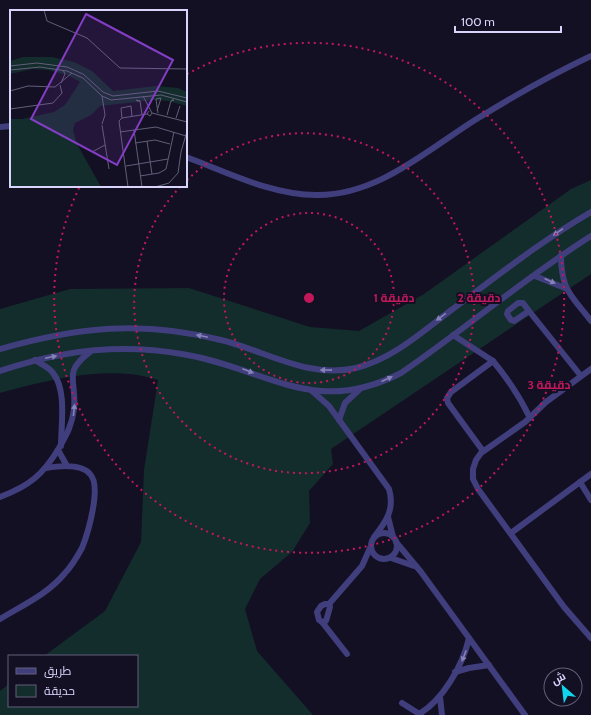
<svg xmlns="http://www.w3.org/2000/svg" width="591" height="715" font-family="Cabin,Cairo,sans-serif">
	<rect width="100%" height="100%" fill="#131023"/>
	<path fill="#132c2c" d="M591,180V274L331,449L333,464L309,491L310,523L292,552L260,579L245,609L257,651L313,715H0V691L9,684V706H137V656H44L105,611L141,542L144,470L158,380C110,364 48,380 0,393V309L70,289L189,288L310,327L359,331L424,294L571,189Z"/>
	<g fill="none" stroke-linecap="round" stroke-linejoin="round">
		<g stroke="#413e7e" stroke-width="6">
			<path d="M0,127L11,126"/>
			<path d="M186,157C227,172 271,195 316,195C377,196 426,151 475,120C512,97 551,75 591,56"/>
			<path d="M561,255C561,290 571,295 591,321"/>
			<path d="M535,276L565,288"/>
			<path d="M529,311L514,321L511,320L507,314L508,311L518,303H523L529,311L581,376"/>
			<path d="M453,335L493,361"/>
			<path d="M0,349C78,327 141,320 221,340C266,351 308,379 356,368C392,359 421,333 450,311C496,277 541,241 591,212"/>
			<path d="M35,360C41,364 49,367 53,373C67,390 61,425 61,446"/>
			<path d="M591,369L546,402L525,422L481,453L476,460L473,469V479L478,489L564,607L591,638"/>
			<path d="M0,371C58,351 121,343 182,354C267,368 313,418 401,373C465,329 526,277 591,236"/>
			<path d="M312,391L329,406L389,489C395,509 386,522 374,537"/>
			<path d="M339,420L345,403L360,389"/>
			<path d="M58,450L67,466"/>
			<path d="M483,451L448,403L447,398L451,392L493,361C508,379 520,397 530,418"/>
			<path d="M580,482L591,500"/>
			<path d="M0,497C29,486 43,475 59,448C67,434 72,425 74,409C77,379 62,373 90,352"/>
			<path d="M388,517L393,537"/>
			<circle cx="384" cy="546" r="13"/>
			<path d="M511,533L591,474"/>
			<path d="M396,542L421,572L525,715"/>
			<path d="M391,558L414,566"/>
			<path d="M325,604H329L330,607L326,621L322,622L319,620L317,612L321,606Z"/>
			<path d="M329,604L362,566L370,548"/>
			<path d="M0,619C23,605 48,594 65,573C72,566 77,557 82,548C88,533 102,486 90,474C81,463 58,466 46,468"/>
			<path d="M322,622L347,654"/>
			<path d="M455,672L469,668L489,665"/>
			<path d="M440,697L442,715"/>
			<path d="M402,703L421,715"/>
			<path d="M419,714C443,700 463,665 469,638"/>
		</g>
	</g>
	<defs><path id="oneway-solid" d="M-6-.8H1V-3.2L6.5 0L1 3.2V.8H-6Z"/></defs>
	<g fill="#8582b7">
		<use href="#oneway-solid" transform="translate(558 232) rotate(146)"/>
		<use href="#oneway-solid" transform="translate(550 281) rotate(25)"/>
		<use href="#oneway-solid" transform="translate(441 317) rotate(144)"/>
		<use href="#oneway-solid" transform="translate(202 336) rotate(-168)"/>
		<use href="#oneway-solid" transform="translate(51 357) rotate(-12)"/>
		<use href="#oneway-solid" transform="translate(326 370) rotate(-179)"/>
		<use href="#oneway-solid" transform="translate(248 371) rotate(21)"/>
		<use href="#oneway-solid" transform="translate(387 379) rotate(-24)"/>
		<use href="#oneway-solid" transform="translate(74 410) rotate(-84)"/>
		<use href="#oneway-solid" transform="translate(464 656) rotate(111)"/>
	</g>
	<g fill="none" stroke="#c2185b" stroke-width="2" stroke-dasharray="2 4">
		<circle cx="309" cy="298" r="85"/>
		<path d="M187 180A170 170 0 1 1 181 186"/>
		<path d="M187 74A255 255 0 1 1 80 186"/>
	</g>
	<g transform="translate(10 10)">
		<rect width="177" height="177" fill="#131023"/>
		<path d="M13,47H42L64,52L82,61L103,81L146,76L168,78L177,82V96L158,91L144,90L90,96L81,105L65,113L63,120L67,134L91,177H0V109H12L44,102L55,95L70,72L58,65L38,60L22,59L0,64V51Z" fill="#132c2c"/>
		<path fill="none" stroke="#625e7a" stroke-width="1" d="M34,0L37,11L77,28L110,58L177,59M0,56L27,53L57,57L73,64L93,82L103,86L148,81L177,88M0,60L30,57L57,61L73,68L92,86L101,90L151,85L177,92M51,73L55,64L53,60M0,81L18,76L45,77L62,63M92,86L95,105L92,114M133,86L142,103L140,106L137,104L139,101M130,91L126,90L127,91H130L132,105M0,99L43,93L52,83L50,75M147,101L151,88L146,89L148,103M142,103L177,112M157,105L161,91L164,90H162L161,91M112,108L111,98L121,96L122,107M166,108L170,96M92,115L99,159M124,120L132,177M110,122L146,117L176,126M137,131L142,164M125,133L145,130L160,134M82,142L95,135M116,156L158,149M130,166L149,163L156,159L164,122M118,177L109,111L112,108L137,104M145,177L159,173L168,163L171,142L177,121"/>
		<path fill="#843dc5" fill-opacity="0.15" stroke="#843dc5" stroke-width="2" d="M76,4L163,50L107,155L21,109Z"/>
		<rect width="177" height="177" fill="none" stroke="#d9d4fc" stroke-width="2"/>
	</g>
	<circle cx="309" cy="298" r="6" fill="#c2185b" stroke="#131023" stroke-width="2"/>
	<g font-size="12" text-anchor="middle" font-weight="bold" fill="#c2185b" stroke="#131023" stroke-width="4" stroke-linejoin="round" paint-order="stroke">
		<text x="394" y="302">1 دقيقة</text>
		<text x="479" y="302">2 دقيقة</text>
		<text x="549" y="389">3 دقيقة</text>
	</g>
	<rect x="8" y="655" width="130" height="52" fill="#131023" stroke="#625e7a"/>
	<rect x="16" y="668" width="20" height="6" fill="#413e7e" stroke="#625e7a"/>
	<text x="44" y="675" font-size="12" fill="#d9d4fc">طريق</text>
	<rect x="16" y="685" width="20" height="12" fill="#132c2c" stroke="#625e7a"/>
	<text x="44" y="695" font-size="12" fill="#d9d4fc">حديقة</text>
	<g transform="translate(563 687) rotate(332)"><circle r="19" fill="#131023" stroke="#625e7a"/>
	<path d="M0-3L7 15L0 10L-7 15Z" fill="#10d5ec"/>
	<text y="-6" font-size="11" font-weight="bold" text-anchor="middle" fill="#d9d4fc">ش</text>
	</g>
	<path d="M455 26v6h106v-6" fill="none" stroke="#d9d4fc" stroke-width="2"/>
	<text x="461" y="26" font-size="12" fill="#d9d4fc" stroke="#131023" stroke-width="3" paint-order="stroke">100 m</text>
</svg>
